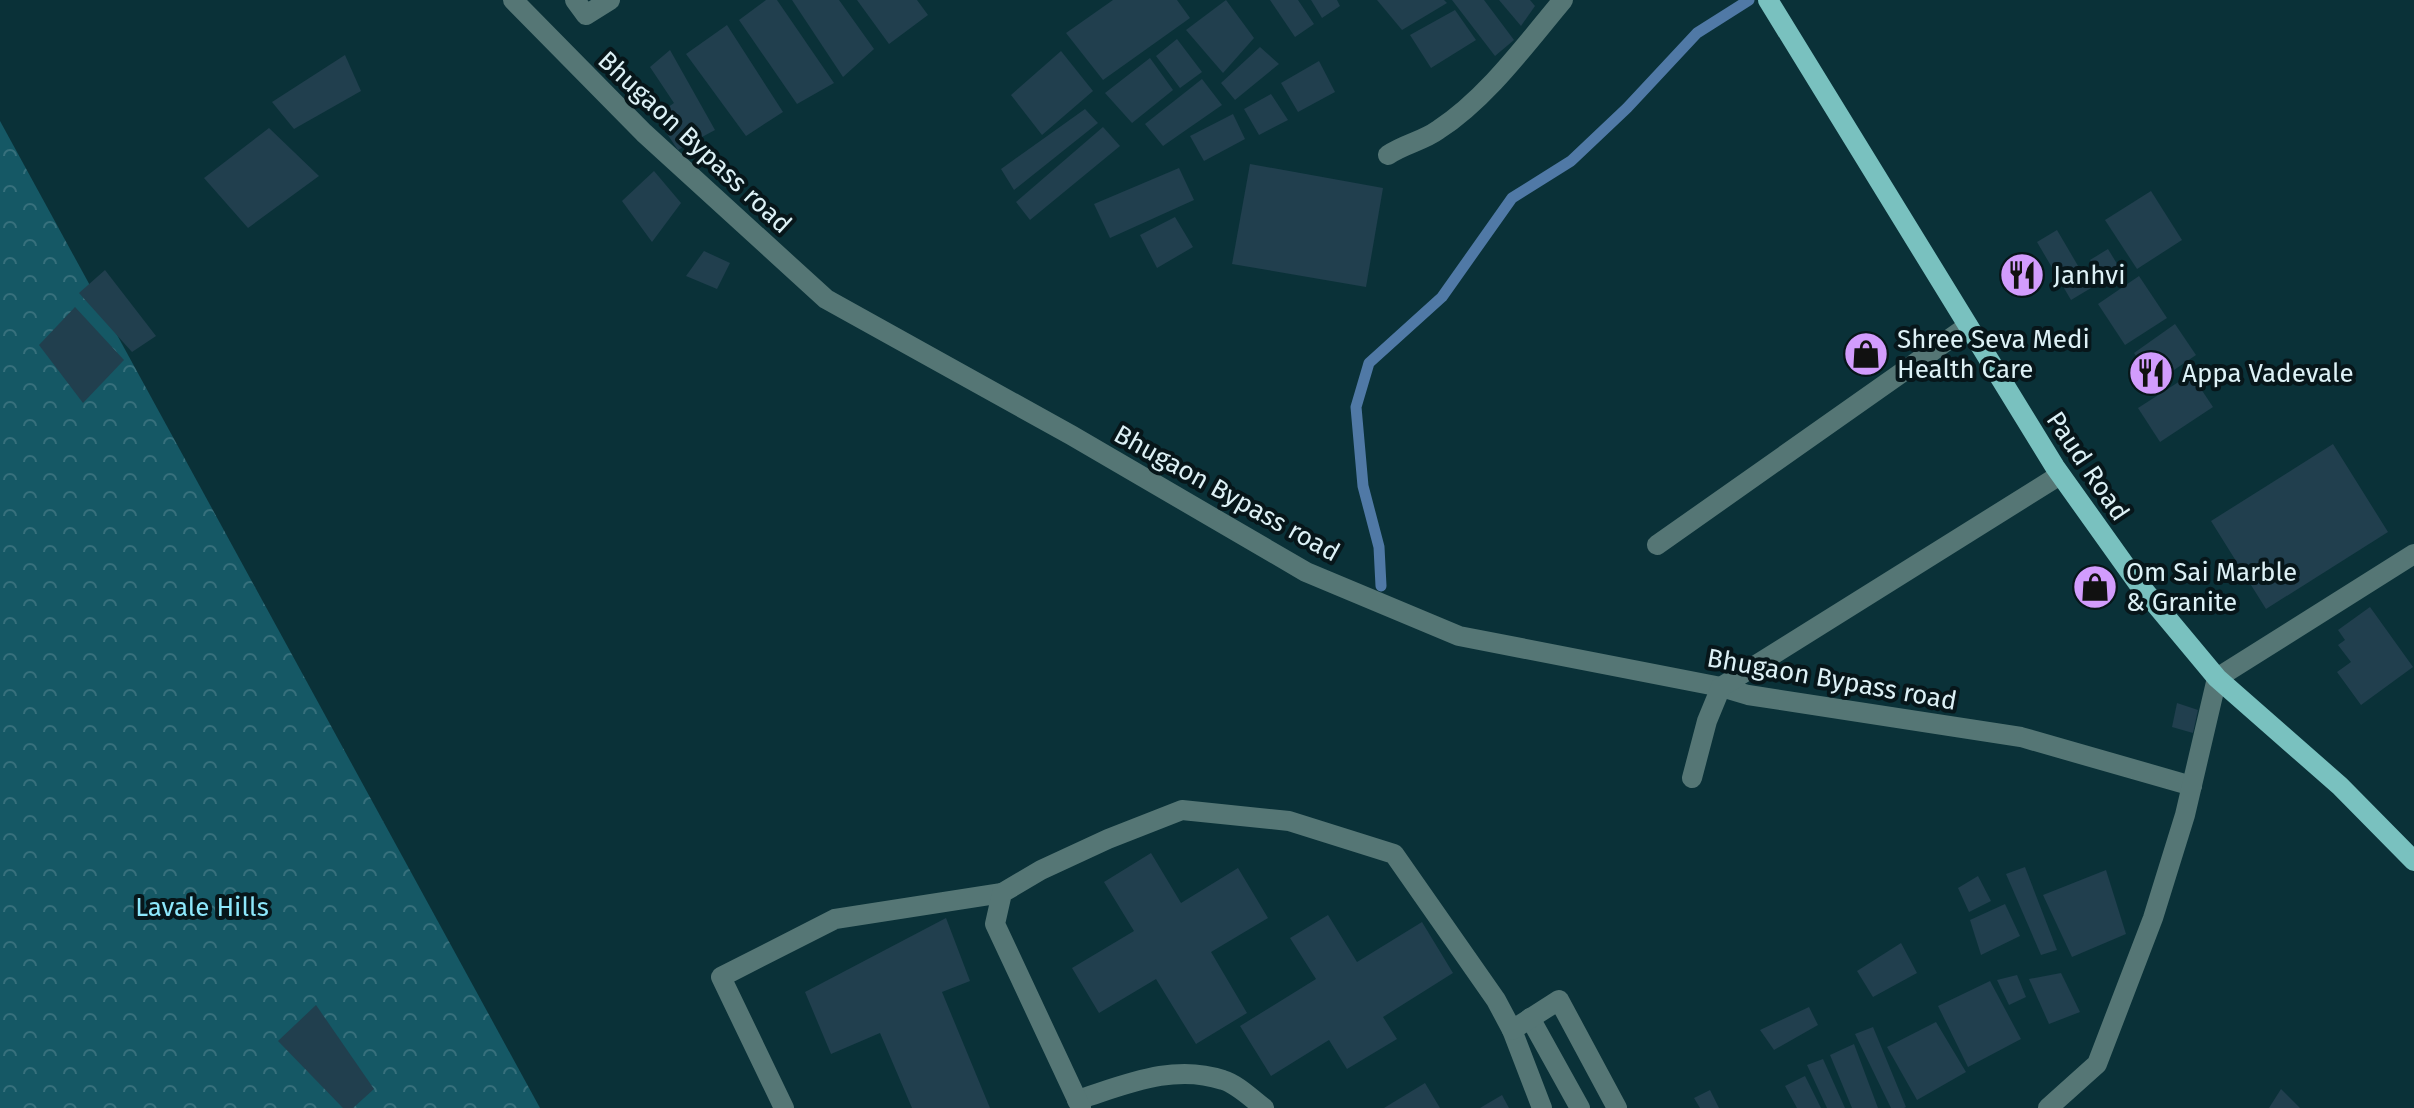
<svg xmlns="http://www.w3.org/2000/svg" width="2414" height="1108" font-family="'Fira Sans',sans-serif">
	<defs>
		<pattern id="forest-crowns" width="20" height="18" patternUnits="userSpaceOnUse" patternTransform="scale(2)"><rect width="20" height="18" fill="#155865"/><path d="M2 6a3 3 0 1 1 6 0M12 15a3 3 0 1 1 6 0" fill="none" stroke="#37707c"/></pattern>
	</defs>
	<rect width="100%" height="100%" fill="#0a3138"/>
	<path fill="url(#forest-crowns)" d="M0,121L540,1108H0Z"/>
	<g fill="none" stroke-linecap="round" stroke-linejoin="round">
		<path stroke="#5079a6" stroke-width="11" d="M1381,586L1379,547L1363,486L1356,407L1369,363L1442,297L1512,198L1571,161L1627,108L1697,33L1749,0"/>
	</g>
	<g fill="#213f4e">
		<path d="M766,0H777L834,83L797,104L739,20Z"/>
		<path d="M792,0H839L874,49L843,77Z"/>
		<path d="M857,0H917L928,15L889,44Z"/>
		<path d="M1113,0H1177L1190,18L1103,80L1066,33Z"/>
		<path d="M1226,0L1254,38L1223,73L1186,30Z"/>
		<path d="M1270,0H1298L1314,24L1295,37Z"/>
		<path d="M1311,0H1337L1340,6L1322,18Z"/>
		<path d="M1377,0H1444L1447,3L1402,30Z"/>
		<path d="M1452,0H1484L1514,40L1495,56Z"/>
		<path d="M1499,0H1530L1535,6L1521,26Z"/>
		<path d="M1455,10L1476,40L1431,68L1410,35Z"/>
		<path d="M727,25L783,112L746,136L686,54Z"/>
		<path d="M1177,39L1202,72L1180,88L1156,56Z"/>
		<path d="M1260,47L1279,64L1235,100L1221,83Z"/>
		<path d="M670,50L715,130L678,150L655,116L674,103L650,67Z"/>
		<path d="M1061,51L1093,91L1042,135L1011,95Z"/>
		<path d="M345,55L361,91L294,129L272,102Z"/>
		<path d="M1150,58L1173,90L1132,123L1105,93Z"/>
		<path d="M1319,61L1335,92L1298,112L1281,83Z"/>
		<path d="M1202,79L1222,105L1163,146L1145,124Z"/>
		<path d="M1271,94L1288,120L1259,135L1244,109Z"/>
		<path d="M1085,109L1098,123L1014,190L1001,169Z"/>
		<path d="M1233,114L1245,139L1204,161L1190,136Z"/>
		<path d="M1103,127L1120,146L1030,220L1016,202Z"/>
		<path d="M269,128L319,176L248,228L204,178Z"/>
		<path d="M1250,164L1383,188L1366,287L1232,264Z"/>
		<path d="M1179,168L1194,200L1110,238L1094,204Z"/>
		<path d="M654,171L681,203L652,242L622,201Z"/>
		<path d="M2151,191L2182,240L2137,269L2105,220Z"/>
		<path d="M1175,217L1193,247L1157,268L1140,235Z"/>
		<path d="M2057,230L2091,288L2071,300L2037,242Z"/>
		<path d="M2108,249L2122,272L2104,283L2090,260Z"/>
		<path d="M704,251L730,263L717,289L686,276Z"/>
		<path d="M105,270L156,336L132,352L79,293Z"/>
		<path d="M2139,276L2167,318L2125,345L2098,304Z"/>
		<path d="M75,307L124,360L83,403L39,345Z"/>
		<path d="M2175,324L2196,355L2155,383L2134,353Z"/>
		<path d="M2191,374L2213,407L2160,442L2138,408Z"/>
		<path d="M2333,444L2388,532L2266,609L2211,521Z"/>
		<path d="M2370,607L2413,667L2361,705L2337,672L2351,662L2338,645L2345,640L2338,630Z"/>
		<path d="M2177,703L2198,710L2193,733L2172,727Z"/>
		<path d="M1151,853L1181,903L1238,868L1268,918L1211,952L1247,1013L1196,1044L1156,979L1099,1013L1072,968L1134,931L1104,882Z"/>
		<path d="M2025,867L2057,950L2041,955L2006,874Z"/>
		<path d="M2106,870L2126,934L2072,957L2043,895Z"/>
		<path d="M1978,876L1991,901L1969,912L1958,888Z"/>
		<path d="M2005,904L2020,936L1981,955L1970,920Z"/>
		<path d="M1328,915L1357,962L1422,922L1453,973L1383,1017L1397,1039L1347,1069L1329,1040L1271,1076L1240,1026L1316,979L1290,938Z"/>
		<path d="M946,918L970,981L942,992L990,1108H912L880,1033L831,1054L805,992Z"/>
		<path d="M1901,943L1917,973L1873,997L1857,971Z"/>
		<path d="M2061,973L2080,1012L2049,1024L2029,979Z"/>
		<path d="M2017,975L2026,997L2009,1005L1997,980Z"/>
		<path d="M1990,981L2021,1039L1968,1067L1938,1006Z"/>
		<path d="M316,1005L374,1089L353,1108H343L278,1041Z"/>
		<path d="M1809,1007L1818,1025L1774,1050L1760,1030Z"/>
		<path d="M1936,1022L1966,1072L1917,1100L1887,1047Z"/>
		<path d="M1873,1027L1906,1107L1904,1108H1891L1855,1034Z"/>
		<path d="M1854,1044L1878,1108H1852L1830,1055Z"/>
		<path d="M1823,1059L1845,1108H1827L1807,1065Z"/>
		<path d="M1805,1076L1821,1108H1797L1785,1086Z"/>
		<path d="M1425,1083L1440,1108H1384Z"/>
		<path d="M2281,1089L2300,1108H2269Z"/>
		<path d="M1710,1090L1719,1108H1700L1694,1098Z"/>
		<path d="M1502,1095L1509,1108H1480Z"/>
	</g>
	<g fill="none" stroke-linecap="round" stroke-linejoin="round">
		<g stroke="#557675" stroke-width="20">
			<path d="M513,0L644,133L826,299L1071,435L1306,572L1459,636L1721,687L1748,695L2021,737L2192,786"/>
			<path d="M575,0L586,15L610,0"/>
			<path d="M1388,155C1404,144 1423,141 1438,130C1487,98 1526,44 1563,0"/>
			<path d="M1657,545L1968,326"/>
			<path d="M1692,778L1707,721L1721,687L2060,475"/>
			<path d="M1530,1018L1580,1108"/>
			<path d="M1512,1030L1542,1108"/>
			<path d="M1077,1100C1125,1085 1173,1063 1223,1080C1237,1084 1252,1099 1264,1108"/>
			<path d="M784,1108L721,977L835,919L1002,893"/>
			<path d="M1081,1108L995,924L1002,893L1041,870L1108,839L1182,810L1289,821L1394,854L1496,1000L1512,1030L1559,1000L1617,1108"/>
			<path d="M2048,1108L2097,1064L2153,918L2185,815L2217,678L2414,554"/>
		</g>
		<path stroke="#79c1bf" stroke-width="20" d="M1768,0L2055,467L2137,582L2217,678L2340,786L2414,861"/>
	</g>
	<defs>
		<g id="restaurant-disc" transform="scale(2.3)"><circle r="9.5" fill="#d29cfd" stroke="#07161a"/><path d="M-5-6h1v4h1v-4h1v4h1v-4h1v5L-1.5 .5V6h-2V.5L-5-1ZM5-6V6H3V1.5H1.5Q1.5-4 5-6Z" fill="#111"/></g>
		<g id="shop-disc" transform="scale(2.3)"><circle r="9.5" fill="#d29cfd" stroke="#07161a"/><path d="M-5-2.5h2.3a2.7 3.5 0 0 1 5.4 0H5L5.5 6h-11ZM-1.5-2.5h3a1.5 2.3 0 0 0-3 0Z" fill="#111"/></g>
	</defs>
	<g fill-rule="evenodd">
		<use href="#restaurant-disc" x="2022" y="275"/>
		<use href="#shop-disc" x="1866" y="354"/>
		<use href="#restaurant-disc" x="2151" y="373"/>
		<use href="#shop-disc" x="2095" y="587"/>
	</g>
	<g text-anchor="middle" stroke-width="8" stroke-linejoin="round" paint-order="stroke">
		<g font-size="26" fill="#ddf1f6" stroke="#07161a">
			<text transform="translate(695 142) rotate(43)" y="9">Bhugaon Bypass road</text>
			<text transform="translate(2088 466) rotate(56)" y="9">Paud Road</text>
			<text transform="translate(1227 493) rotate(29)" y="9">Bhugaon Bypass road</text>
			<text transform="translate(1832 679) rotate(10)" y="9">Bhugaon Bypass road</text>
		</g>
		<g font-size="26" fill="#ddf1f6" stroke="#07161a" text-anchor="start">
			<text x="2053" y="284">Janhvi</text>
			<text x="1897" y="348">Shree Seva Medi<tspan x="1897" dy="30">Health Care</tspan></text>
			<text x="2182" y="382">Appa Vadevale</text>
			<text x="2126" y="581">Om Sai Marble<tspan x="2126" dy="30">&amp; Granite</tspan></text>
		</g>
		<g font-size="26" fill="#8de8fc" stroke="#07161a">
			<text x="202" y="916">Lavale Hills</text>
		</g>
	</g>
</svg>
